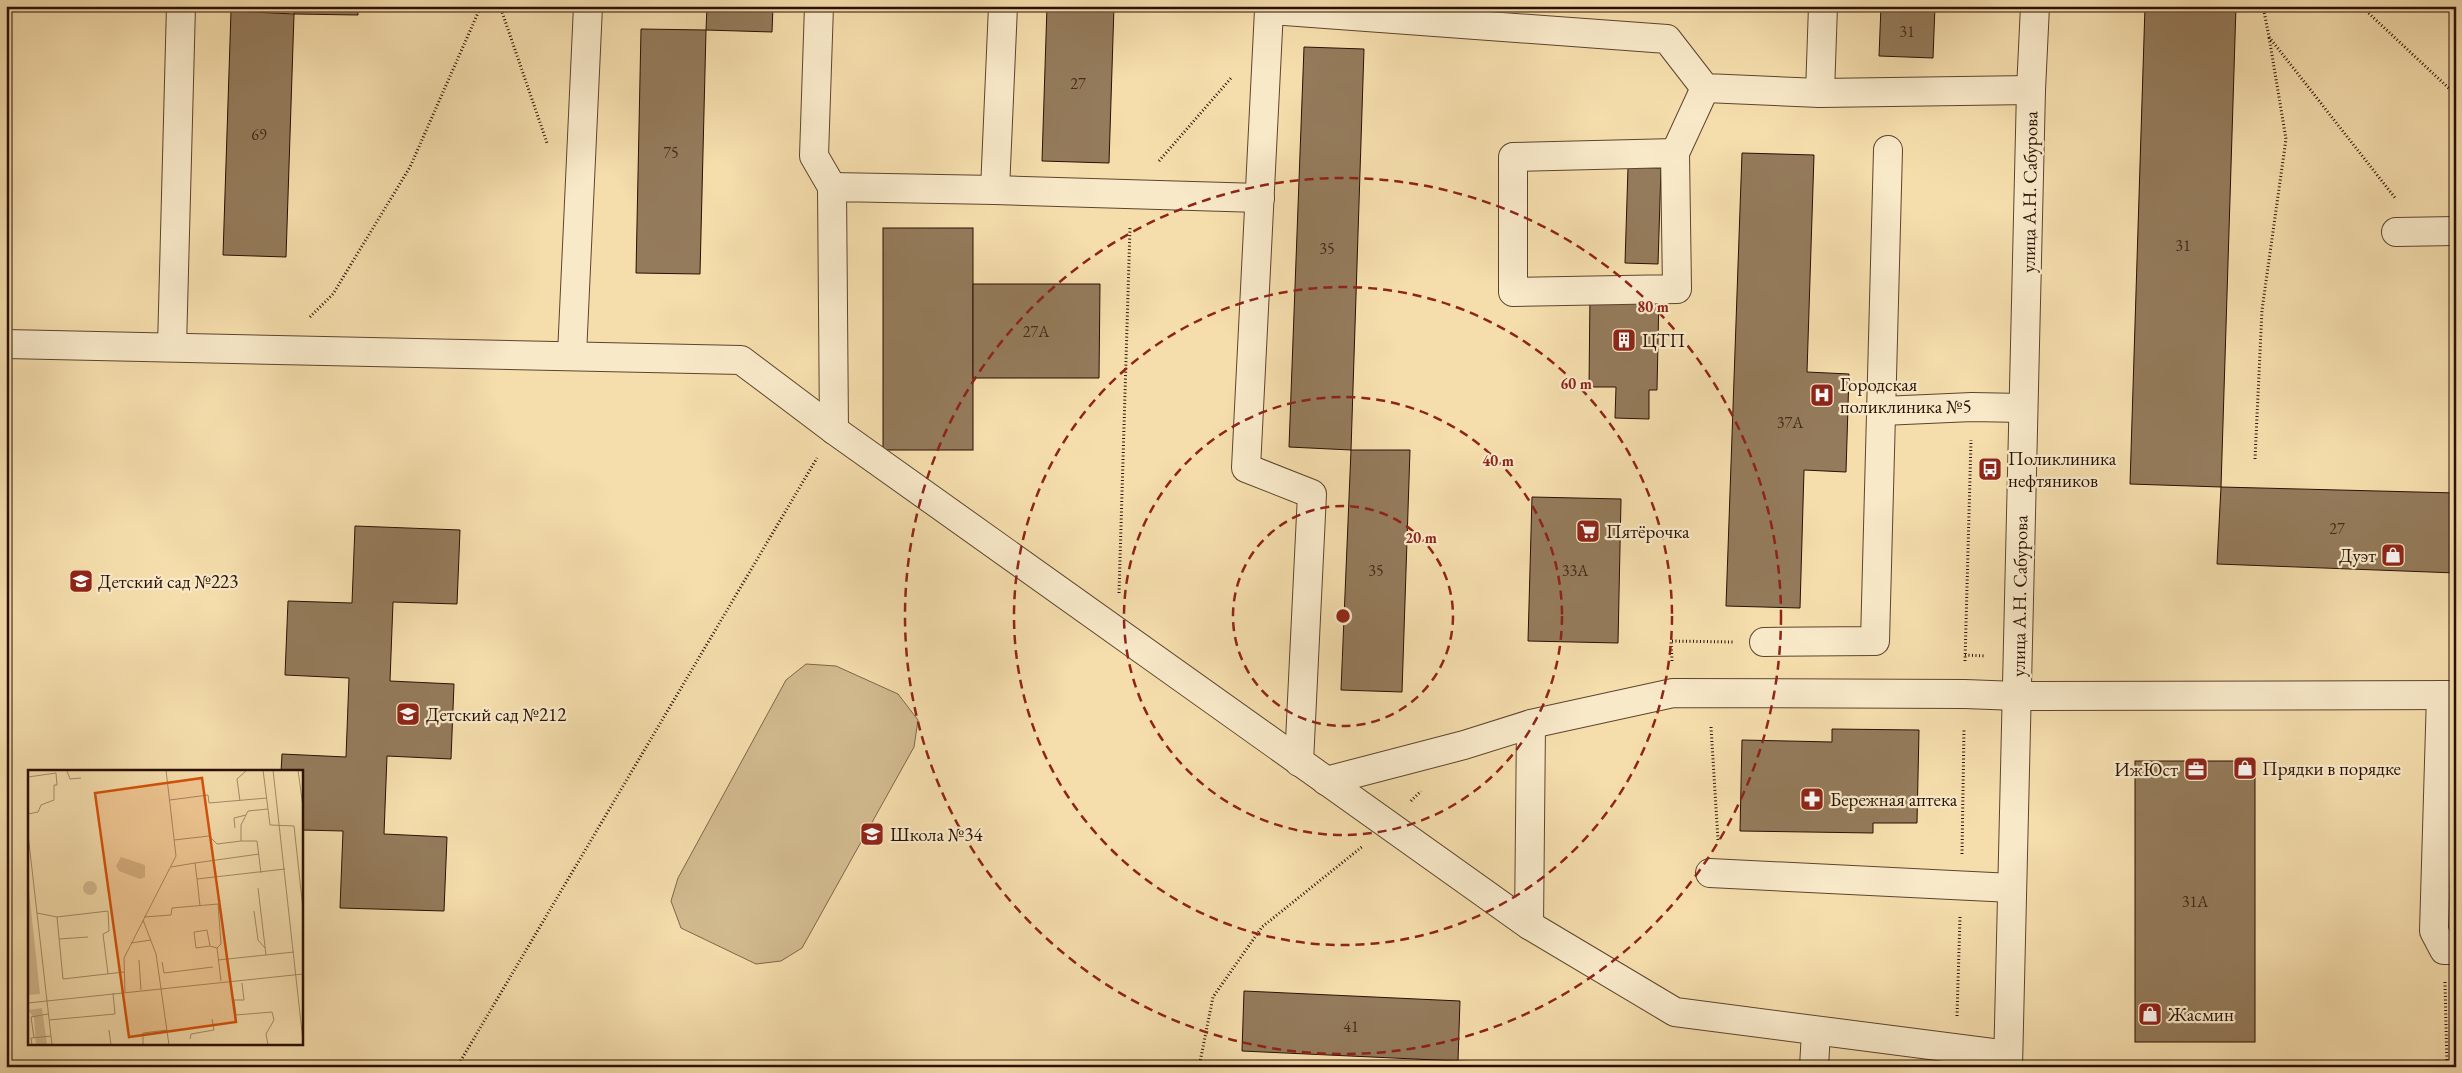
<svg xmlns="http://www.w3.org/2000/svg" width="2462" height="1073" font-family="'EB Garamond',serif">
	<rect width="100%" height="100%" fill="#f5ddac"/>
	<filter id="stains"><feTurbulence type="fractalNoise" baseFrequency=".004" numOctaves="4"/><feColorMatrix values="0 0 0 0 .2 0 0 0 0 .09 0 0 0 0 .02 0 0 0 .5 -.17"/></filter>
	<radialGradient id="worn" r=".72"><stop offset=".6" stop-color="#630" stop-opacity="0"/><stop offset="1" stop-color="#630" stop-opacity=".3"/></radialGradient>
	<path fill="#d2ba8f" stroke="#7e6649" d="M806,664L836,666L898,694L918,720L914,747L802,948L781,961L756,964L681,928L671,901L678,878L786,680Z"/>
	<g fill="#947b5b" stroke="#2a1103">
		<path d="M295,6H358V15L294,14Z"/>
		<path d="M707,6H773L772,32L706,30Z"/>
		<path d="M1047,6H1114L1109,163L1042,161Z"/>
		<path d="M1881,6H1935L1933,58L1879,56Z"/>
		<path d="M2145,6H2236L2221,487L2130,484Z"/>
		<path d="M231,11L294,14L286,257L223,255Z"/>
		<path d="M641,29L706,30L700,274L636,273Z"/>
		<path d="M1304,47L1364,49L1351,450L1289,447Z"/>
		<path d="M1742,153L1814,155L1807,372L1849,374L1846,472L1804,470L1800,608L1726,606Z"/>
		<path d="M1628,167L1661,168L1658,264L1625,263Z"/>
		<rect x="883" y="228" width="90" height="222"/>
		<path d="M973,284H1100L1099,378H973Z"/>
		<path d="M1590,293L1659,294L1657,390H1649V419L1615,418L1616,387H1589Z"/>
		<path d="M1351,450H1410L1402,692L1341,690Z"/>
		<path d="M2221,487L2456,493V573L2217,564Z"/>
		<path d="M1532,497L1621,499L1618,643L1528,641Z"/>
		<path d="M355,526L460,530L457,604L393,602L390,681L454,684L451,759L387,756L384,834L447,837L444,911L340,908L343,831L301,830V772H281L282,754L346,757L349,678L285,675L288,601L352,603Z"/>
		<path d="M6,533H9L6,608Z"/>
		<path d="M1832,729L1919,730L1917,823H1873V833L1740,831L1742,740L1832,742Z"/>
		<rect x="2135" y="761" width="120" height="281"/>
		<path d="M1244,991L1460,1001L1458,1061L1242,1051Z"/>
		<path d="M1458,1061L1630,1067H1457Z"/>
	</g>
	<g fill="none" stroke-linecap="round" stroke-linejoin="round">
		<g stroke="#5d442d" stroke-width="30">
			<g id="minor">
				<path d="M819,6L814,156L832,187"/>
				<path d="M1820,93L1823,6"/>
				<path d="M1675,153L1677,289L1513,292V157L1675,153L1705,88"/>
				<path d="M995,190L1260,198"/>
				<path d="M2396,232L2456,231"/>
				<path d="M6,344L741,360L834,430L1529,925L1675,1012L2008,1055"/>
				<path d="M172,347L181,6"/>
				<path d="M572,355L588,6"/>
				<path d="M1882,411L1972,407L2023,408"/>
				<path d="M834,430L832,187L995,190L1003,6"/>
				<path d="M1764,642L1875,641L1888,150"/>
				<path d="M2441,695L2434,931L2444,950H2456"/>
				<path d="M1299,762L1312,494L1246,468L1269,10L1667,39L1705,88L1820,93L2031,90"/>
				<path d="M1326,781L1464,745L1531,724L1673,693L1965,694L2017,696L2456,695"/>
				<path d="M1710,873L2012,888"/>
				<path d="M1529,925L1531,724"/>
				<path d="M1814,1067L1816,1032"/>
				<path d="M2008,1067L2031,90L2035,6"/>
			</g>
		</g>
		<g stroke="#2a1103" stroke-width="3" stroke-dasharray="1 2.5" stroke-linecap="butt">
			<path d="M500,6L547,143"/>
			<path d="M2263,6L2269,37L2396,199"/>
			<path d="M2361,6L2456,95"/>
			<path d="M1159,161L1232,77"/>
			<path d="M310,317L333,294L410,167L481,6"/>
			<path d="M2255,459L2262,310L2286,139L2269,37"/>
			<path d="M1119,593L1130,227"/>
			<path d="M1965,655L1986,656"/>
			<path d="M1672,661L1671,641L1733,642"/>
			<path d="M1965,661L1971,440"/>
			<path d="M1711,727L1718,840"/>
			<path d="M1411,801L1421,791"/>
			<path d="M1962,854L1964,728"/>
			<path d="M2445,982L2447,1066"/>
			<path d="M1957,1016L1960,917"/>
			<path d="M457,1067L817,458"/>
			<path d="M1199,1067L1213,997L1262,927L1363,846"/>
			<path d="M2424,1067L2456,1066"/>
		</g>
		<use href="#minor" stroke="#f8e9c9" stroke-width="28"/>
	</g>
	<g fill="none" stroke="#8f2418" stroke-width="2.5" stroke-dasharray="9 6">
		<circle cx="1343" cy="616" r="110"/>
		<circle cx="1343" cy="616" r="219"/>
		<circle cx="1343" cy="616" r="329"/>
		<circle cx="1343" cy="616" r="438"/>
	</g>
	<defs>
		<g id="building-square" transform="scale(1.25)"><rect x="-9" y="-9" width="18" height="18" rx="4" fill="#8f2418" stroke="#f8e9c9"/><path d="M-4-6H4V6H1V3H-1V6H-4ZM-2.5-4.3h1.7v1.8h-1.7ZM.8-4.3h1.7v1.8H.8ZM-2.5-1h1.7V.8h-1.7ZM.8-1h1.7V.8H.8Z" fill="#fff"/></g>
		<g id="hospital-square" transform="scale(1.25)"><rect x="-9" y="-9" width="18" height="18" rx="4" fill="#8f2418" stroke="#f8e9c9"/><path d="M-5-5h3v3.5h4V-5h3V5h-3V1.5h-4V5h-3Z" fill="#fff"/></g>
		<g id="bus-square" transform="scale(1.25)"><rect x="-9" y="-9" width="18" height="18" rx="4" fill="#8f2418" stroke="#f8e9c9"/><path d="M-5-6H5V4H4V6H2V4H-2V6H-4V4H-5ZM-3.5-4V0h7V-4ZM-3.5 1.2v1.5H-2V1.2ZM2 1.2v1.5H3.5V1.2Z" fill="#fff"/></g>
		<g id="supermarket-square" transform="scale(1.25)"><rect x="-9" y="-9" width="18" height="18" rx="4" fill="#8f2418" stroke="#f8e9c9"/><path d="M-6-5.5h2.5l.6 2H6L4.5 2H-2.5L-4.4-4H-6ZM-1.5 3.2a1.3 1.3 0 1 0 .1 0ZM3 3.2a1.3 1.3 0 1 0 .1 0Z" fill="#fff"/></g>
		<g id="shop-square" transform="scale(1.25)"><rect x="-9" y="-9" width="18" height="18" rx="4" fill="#8f2418" stroke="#f8e9c9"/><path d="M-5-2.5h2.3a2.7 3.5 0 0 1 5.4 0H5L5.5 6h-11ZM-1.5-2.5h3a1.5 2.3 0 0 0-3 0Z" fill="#fff"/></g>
		<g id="school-square" transform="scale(1.25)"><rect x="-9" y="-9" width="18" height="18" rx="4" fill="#8f2418" stroke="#f8e9c9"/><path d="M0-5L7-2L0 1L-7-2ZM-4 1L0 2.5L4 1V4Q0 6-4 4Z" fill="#fff"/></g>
		<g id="office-square" transform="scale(1.25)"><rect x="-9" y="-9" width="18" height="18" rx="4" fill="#8f2418" stroke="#f8e9c9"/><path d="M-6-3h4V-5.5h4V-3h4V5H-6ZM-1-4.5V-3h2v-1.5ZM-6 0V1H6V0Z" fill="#fff"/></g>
		<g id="pharmacy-square" transform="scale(1.25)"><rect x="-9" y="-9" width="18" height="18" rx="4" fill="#8f2418" stroke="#f8e9c9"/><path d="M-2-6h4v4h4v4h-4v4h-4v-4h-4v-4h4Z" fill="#fff"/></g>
	</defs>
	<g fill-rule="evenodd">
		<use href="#building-square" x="1624" y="340"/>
		<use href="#hospital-square" x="1822" y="395"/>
		<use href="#bus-square" x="1990" y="469"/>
		<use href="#supermarket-square" x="1588" y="531"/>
		<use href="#shop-square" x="2393" y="555"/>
		<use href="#school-square" x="81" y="581"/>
		<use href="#school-square" x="408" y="714"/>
		<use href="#shop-square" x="2245" y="768"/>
		<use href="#office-square" x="2196" y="769"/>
		<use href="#pharmacy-square" x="1812" y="799"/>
		<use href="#school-square" x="872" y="834"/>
		<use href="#shop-square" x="2150" y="1014"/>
	</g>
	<g text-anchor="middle" stroke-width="4.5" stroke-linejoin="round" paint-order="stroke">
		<g font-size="16" fill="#442c19">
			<text x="1907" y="37">31</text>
			<text x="1078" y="89">27</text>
			<text x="259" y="140">69</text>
			<text x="671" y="158">75</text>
			<text x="2183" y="251">31</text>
			<text x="1327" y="254">35</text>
			<text x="1036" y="337">27А</text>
			<text x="1790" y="428">37А</text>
			<text x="2337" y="534">27</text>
			<text x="1376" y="576">35</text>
			<text x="1575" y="576">33А</text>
			<text x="2195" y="907">31А</text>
			<text x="1351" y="1032">41</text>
		</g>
		<g font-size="19" fill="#2a1103" stroke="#f8e9c9">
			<text transform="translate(2029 192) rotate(-89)" y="7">улица А.Н. Сабурова</text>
			<text transform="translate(2019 596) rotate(-89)" y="7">улица А.Н. Сабурова</text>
		</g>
		<g font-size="19" fill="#2a1103" stroke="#f8e9c9" text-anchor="start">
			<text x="1642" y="347">ЦТП</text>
			<text x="1840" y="391">Городская<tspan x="1840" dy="22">поликлиника №5</tspan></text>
			<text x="2008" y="465">Поликлиника<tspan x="2008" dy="22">нефтяников</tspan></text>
			<text x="1606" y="538">Пятёрочка</text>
			<text x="2376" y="562" text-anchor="end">Дуэт</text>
			<text x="98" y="588">Детский сад №223</text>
			<text x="426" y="721">Детский сад №212</text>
			<text x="2262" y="775">Прядки в порядке</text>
			<text x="2178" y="776" text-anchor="end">ИжЮст</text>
			<text x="1830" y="806">Бережная аптека</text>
			<text x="890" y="841">Школа №34</text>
			<text x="2168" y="1021">Жасмин</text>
		</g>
	</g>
	<g transform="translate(28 770)">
		<rect width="275" height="275" fill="#f5ddac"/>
		<path d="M0,111L12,224L0,225ZM14,238L19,275H8L6,248L0,240Z" fill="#d2ba8f"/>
		<path d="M93,87L117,95V107L112,109L91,101L88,96ZM55 118a7 7 0 1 1 14 0a7 7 0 1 1-14 0Z" fill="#d2ba8f"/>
		<path fill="none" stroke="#a48b68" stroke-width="1" d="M235,0L242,55L266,56L275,139M245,0L275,271M270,0L275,37M39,1L42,9L53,8M0,7L28,3L29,15H26V30L13,35L10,42L0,44M142,30L180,25L181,33L239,28M212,31L209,9L219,0M207,58L206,48L218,45M0,64L24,275M146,70L181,66L189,74L213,71V55L220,41L240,39M213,71H229L233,103M167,93L231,84M143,97L167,93L169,109L257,99M169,109L172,136M230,118L238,185M226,141L230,170L237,178M9,143L29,147L80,141L81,161L75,164L80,204M29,147L35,209L96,202M116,147L143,145L144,138L190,134L193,174L189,178L193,211M115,150L128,184L141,275M31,169L60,167M103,173L123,170M182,176L168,178L166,162L179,160L182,176L189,178M111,190L113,220M190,190L266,182M134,192L136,203L185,197M214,213L216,230H206L208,245L244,242L246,250L238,264L240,275M97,222L96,188L148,86L138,0M0,233L275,204M21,250L87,244L85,223M81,260L83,275M6,268L3,247L20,244M162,269L163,264L186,260L184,249M4,275L3,268L23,266M115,275V263L139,260"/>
		<path fill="#d5520b" fill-opacity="0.15" stroke="#d5520b" stroke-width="2.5" d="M174,8L208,252L101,267L67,23Z"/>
		<rect width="275" height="275" fill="none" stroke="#2a1103" stroke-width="2.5"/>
	</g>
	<circle cx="1343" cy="616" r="8" fill="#8f2418" stroke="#f8e9c9" stroke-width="2.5"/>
	<g font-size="15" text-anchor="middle" font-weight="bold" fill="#8f2418" stroke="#f8e9c9" stroke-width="4.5" stroke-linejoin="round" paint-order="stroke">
		<text x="1653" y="312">80 m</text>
		<text x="1576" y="389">60 m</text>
		<text x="1498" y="466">40 m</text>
		<text x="1421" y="543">20 m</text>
	</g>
	<rect width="2462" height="1073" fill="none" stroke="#f5ddac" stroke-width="25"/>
	<rect x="8" y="8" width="2447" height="1058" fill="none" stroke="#2a1103" stroke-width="2.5"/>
	<rect x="12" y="12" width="2437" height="1048" fill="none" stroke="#2a1103"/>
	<rect width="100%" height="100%" filter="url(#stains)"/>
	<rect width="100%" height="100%" fill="url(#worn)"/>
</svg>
